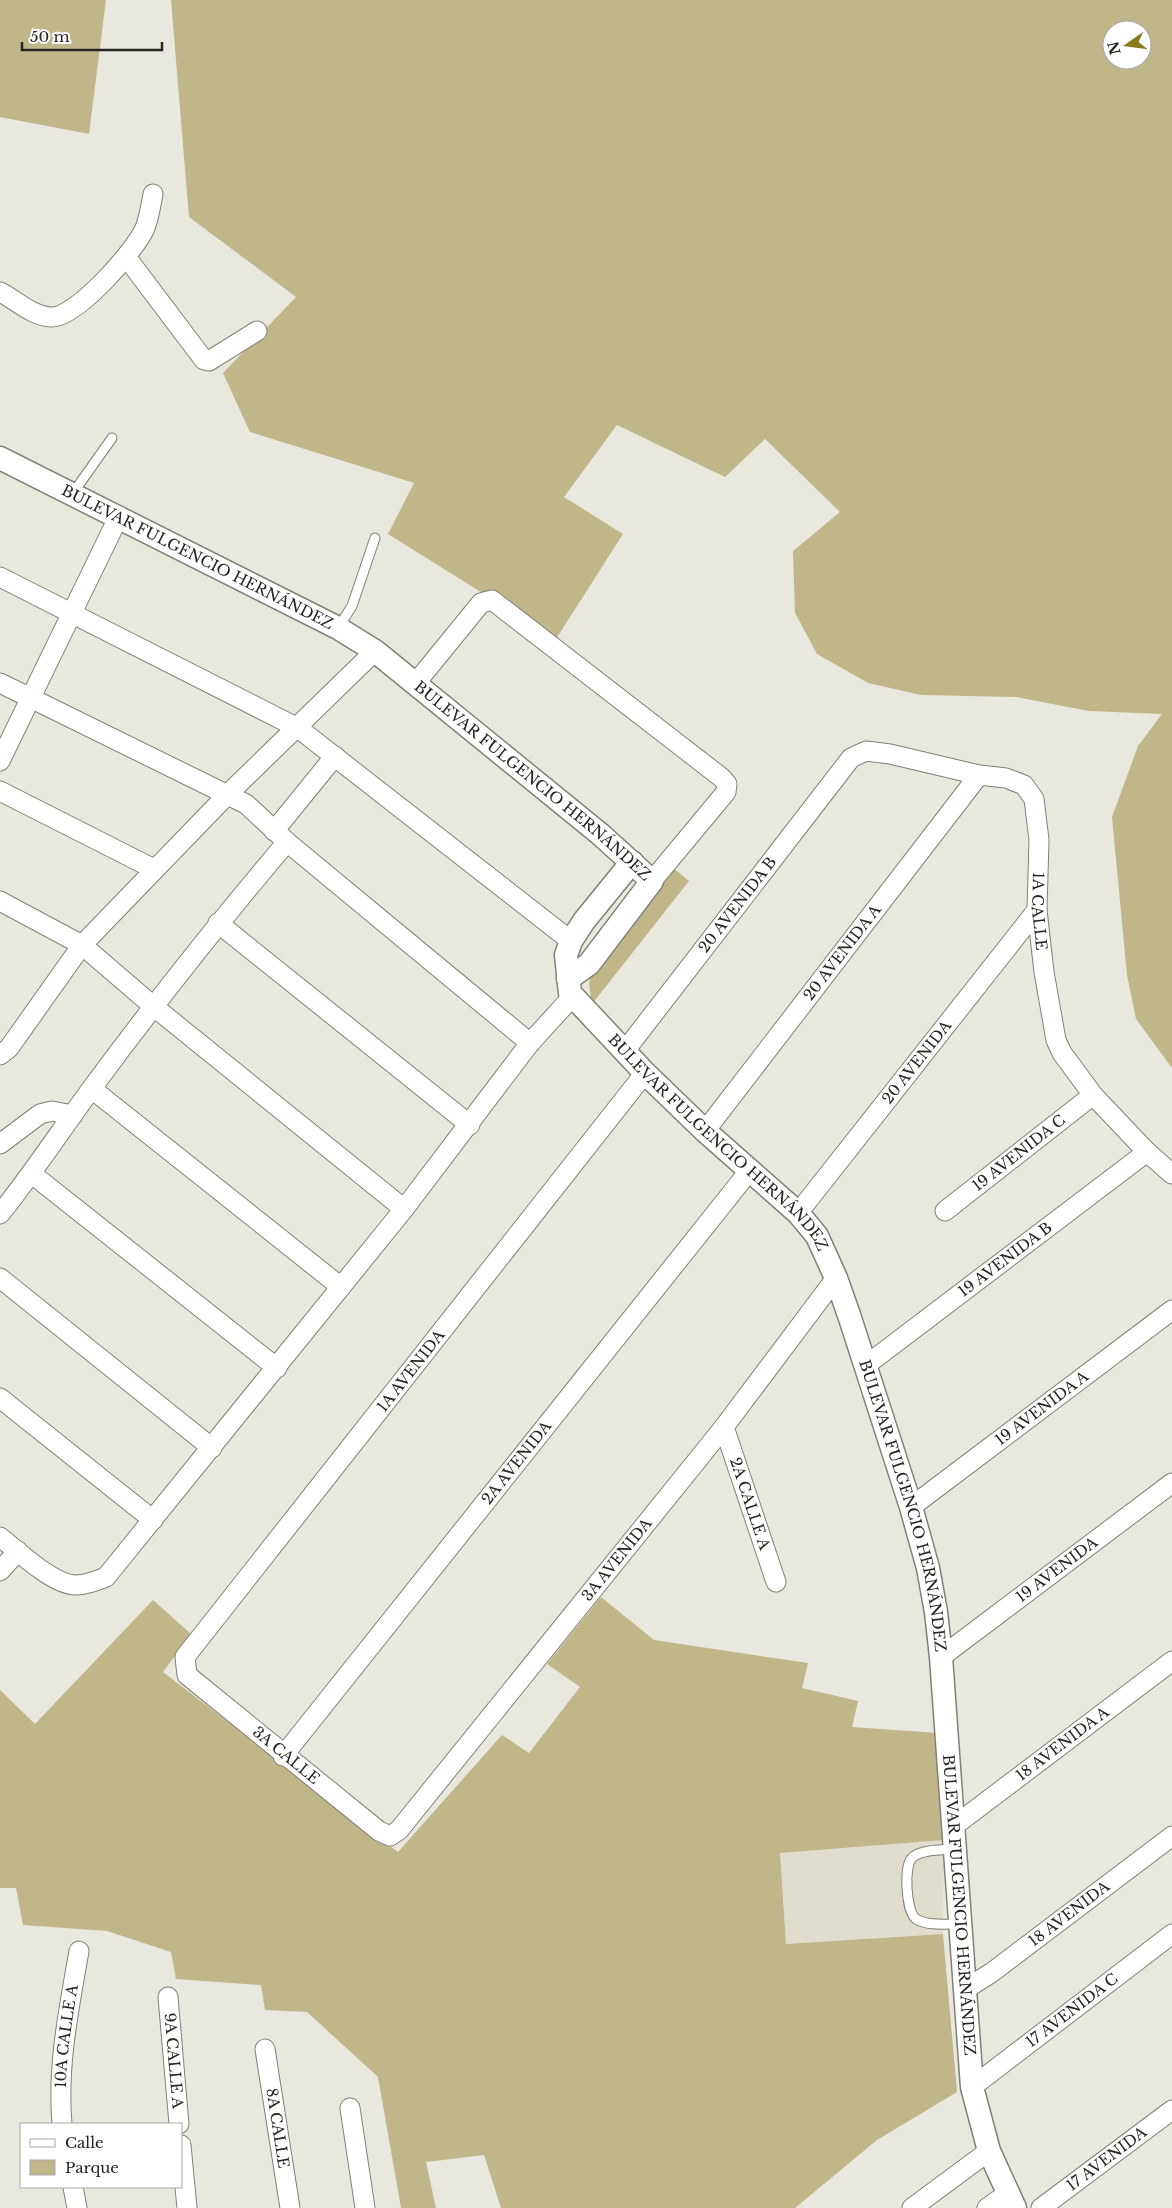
<svg xmlns="http://www.w3.org/2000/svg" width="1172" height="2208" font-family="'Libre Baskerville',serif">
	<rect width="100%" height="100%" fill="#e9e8de"/>
	<path fill="#e0ddcc" d="M944,1840L943,1934L786,1944L780,1853Z"/>
	<g fill="#bfb789" fill-rule="evenodd">
		<path d="M0,0H106L89,134L0,117Z"/>
		<path d="M171,0H1172V1068L1136,1019L1127,975L1112,817L1138,746L1162,714L1089,711L1016,697L921,695L868,683L817,654L795,613L793,551L840,512L765,439L725,477L617,425L564,497L623,534L556,639L388,534L414,483L250,432L223,373L296,297L189,217ZM1112,30H1142V60H1112Z"/>
		<path d="M672,867L689,881L592,1004L589,984L593,964Z"/>
		<path d="M601,1597L654,1640L808,1663L802,1688L858,1701L852,1727L938,1733L944,1840L780,1853L786,1944L943,1934L957,2092L877,2140L795,2208H501L484,2155L426,2162L436,2208H401L378,2077L307,2012L265,2010L261,1985L176,1979L171,1952L107,1931L23,1925L16,1888H0V1690L35,1724L153,1600L191,1634L163,1672L398,1852L502,1735L529,1753L580,1687L547,1664Z"/>
	</g>
	<g fill="none" stroke-linecap="round" stroke-linejoin="round">
		<g stroke="#818077" stroke-width="11">
			<g id="service">
				<path d="M73,493L112,438"/>
				<path d="M338,628L352,606L375,538"/>
				<path d="M955,1849C943,1850 923,1849 913,1857C903,1864 906,1912 916,1919C928,1926 945,1924 958,1924"/>
			</g>
		</g>
		<g stroke="#818077" stroke-width="21">
			<g id="minor">
				<path d="M127,258L204,360L209,361L257,331"/>
				<path d="M0,292C16,300 32,316 51,317C75,319 136,250 145,228C149,218 151,205 153,194"/>
				<path d="M0,577L298,728L571,941"/>
				<path d="M0,683L246,804L287,842L530,1043"/>
				<path d="M415,684L481,603L492,600L722,778L727,784L726,792L652,881"/>
				<path d="M0,761L119,516"/>
				<path d="M0,791L154,869"/>
				<path d="M274,831L335,756"/>
				<path d="M0,901L82,945L153,1006L404,1209"/>
				<path d="M218,923L470,1125"/>
				<path id="s1" d="M624,1052L851,758L866,751L890,754L979,775L1006,778L1024,785L1034,799L1039,840L1037,910L1044,972L1056,1040L1062,1053L1093,1095L1147,1152L1172,1174"/>
				<path d="M0,1055L9,1048L82,945L227,795L375,651"/>
				<path id="s2" d="M645,1073L185,1657L187,1675L379,1831L390,1836L399,1830L724,1427L836,1278"/>
				<path d="M92,1089L341,1287"/>
				<path id="s3" d="M705,1131L979,775"/>
				<path d="M0,1144L40,1114L52,1111L73,1115"/>
				<path d="M32,1174L277,1368"/>
				<path id="s4" d="M945,1211L1093,1095"/>
				<path id="s5" d="M798,1213L1037,910"/>
				<path d="M0,1214C33,1173 61,1130 92,1088C154,1004 219,922 287,842"/>
				<path d="M0,1278L212,1448"/>
				<path id="s6" d="M865,1366L1147,1152"/>
				<path d="M0,1398L153,1520"/>
				<path id="s7" d="M724,1427L776,1582"/>
				<path id="s8" d="M911,1507L1172,1310"/>
				<path d="M0,1537C18,1551 53,1585 76,1585C86,1585 96,1581 106,1577L404,1209L530,1043L572,997"/>
				<path d="M0,1571L18,1551"/>
				<path id="s9" d="M941,1657L1172,1483"/>
				<path id="s10" d="M283,1756L750,1170"/>
				<path id="s11" d="M954,1826L1172,1661"/>
				<path id="s12" d="M964,1990L991,1973L1172,1836"/>
				<path id="s13" d="M168,1997L179,2124"/>
				<path id="s14" d="M265,2049L290,2208"/>
				<path id="s15" d="M972,2087L1172,1934"/>
				<path d="M350,2108L365,2208"/>
				<path id="s16" d="M62,2124C57,2065 69,2009 79,1951"/>
				<path d="M181,2145L187,2208"/>
				<path d="M73,2187L77,2208"/>
				<path d="M912,2208L989,2151"/>
				<path d="M987,2208L1008,2193"/>
				<path id="s17" d="M1041,2208L1172,2110"/>
			</g>
		</g>
		<g stroke="#818077" stroke-width="25">
			<g id="tertiary">
				<path id="s18" d="M0,458L338,628L375,651L600,834L652,881L589,964L568,979"/>
				<path id="s19" d="M632,862L584,921L571,941L566,955L570,993L645,1073L705,1131L798,1213L817,1236L836,1278L850,1318L911,1507L928,1568L936,1612L941,1657L972,2087L989,2151L1015,2208"/>
			</g>
		</g>
		<use href="#service" stroke="#fff" stroke-width="9"/>
		<use href="#minor" stroke="#fff" stroke-width="19"/>
		<use href="#tertiary" stroke="#fff" stroke-width="22"/>
	</g>
	<g text-anchor="middle" stroke-width="4" stroke-linejoin="round" paint-order="stroke">
		<g font-size="15" fill="#262522" stroke="#fff">
			<text dy="5" stroke="none"><textPath href="#s18" startOffset="221">BULEVAR FULGENCIO HERNÁNDEZ</textPath></text>
			<text dy="5" stroke="none"><textPath href="#s18" startOffset="626">BULEVAR FULGENCIO HERNÁNDEZ</textPath></text>
			<text dy="5" stroke="none"><textPath href="#s1" startOffset="186">20 AVENIDA B</textPath></text>
			<text dy="5" stroke="none"><textPath href="#s1" startOffset="680">1A CALLE</textPath></text>
			<text dy="5" stroke="none"><textPath href="#s3" startOffset="225">20 AVENIDA A</textPath></text>
			<text dy="5" stroke="none"><textPath href="#s5" startOffset="192">20 AVENIDA</textPath></text>
			<text dy="5" stroke="none"><textPath href="#s19" startOffset="364">BULEVAR FULGENCIO HERNÁNDEZ</textPath></text>
			<text dy="5" stroke="none"><textPath href="#s4" startOffset="94">19 AVENIDA C</textPath></text>
			<text dy="5" stroke="none"><textPath href="#s6" startOffset="176">19 AVENIDA B</textPath></text>
			<text transform="translate(411 1371) rotate(-52)" y="5">1A AVENIDA</text>
			<text dy="5" stroke="none"><textPath href="#s8" startOffset="164">19 AVENIDA A</textPath></text>
			<text dy="5" stroke="none"><textPath href="#s10" startOffset="375">2A AVENIDA</textPath></text>
			<text dy="5" stroke="none"><textPath href="#s7" startOffset="81">2A CALLE A</textPath></text>
			<text dy="5" stroke="none"><textPath href="#s19" startOffset="784">BULEVAR FULGENCIO HERNÁNDEZ</textPath></text>
			<text dy="5" stroke="none"><textPath href="#s2" startOffset="1379">3A AVENIDA</textPath></text>
			<text dy="5" stroke="none"><textPath href="#s9" startOffset="145">19 AVENIDA</textPath></text>
			<text dy="5" stroke="none"><textPath href="#s11" startOffset="136">18 AVENIDA A</textPath></text>
			<text dy="5" stroke="none"><textPath href="#s2" startOffset="889">3A CALLE</textPath></text>
			<text dy="5" stroke="none"><textPath href="#s19" startOffset="1189">BULEVAR FULGENCIO HERNÁNDEZ</textPath></text>
			<text dy="5" stroke="none"><textPath href="#s12" startOffset="130">18 AVENIDA</textPath></text>
			<text dy="5" stroke="none"><textPath href="#s15" startOffset="126">17 AVENIDA C</textPath></text>
			<text dy="5" stroke="none"><textPath href="#s16" startOffset="88">10A CALLE A</textPath></text>
			<text dy="5" stroke="none"><textPath href="#s13" startOffset="64">9A CALLE A</textPath></text>
			<text dy="5" stroke="none"><textPath href="#s14" startOffset="80">8A CALLE</textPath></text>
			<text dy="5" stroke="none"><textPath href="#s17" startOffset="82">17 AVENIDA</textPath></text>
		</g>
	</g>
	<rect x="20" y="2123" width="162" height="65" fill="#ffffff" stroke="#a8a8a7"/>
	<rect x="30" y="2139" width="25" height="8" fill="#ffffff" stroke="#a8a8a7"/>
	<text x="65" y="2148" font-size="15" fill="#262522">Calle</text>
	<rect x="30" y="2160" width="25" height="15" fill="#bfb789" stroke="#a8a8a7"/>
	<text x="65" y="2173" font-size="15" fill="#262522">Parque</text>
	<g transform="translate(1127 45) rotate(256)"><circle r="24" fill="#ffffff" stroke="#a8a8a7"/>
	<path d="M0-4L9 19L0 12L-9 19Z" fill="#897b20"/>
	<text y="-8" font-size="14" font-weight="bold" text-anchor="middle" fill="#262522">N</text>
	</g>
	<path d="M22 42v8h140v-8" fill="none" stroke="#262522" stroke-width="2.5"/>
	<text x="30" y="42" font-size="15" fill="#262522" stroke="#ffffff" stroke-width="4" paint-order="stroke">50 m</text>
</svg>
